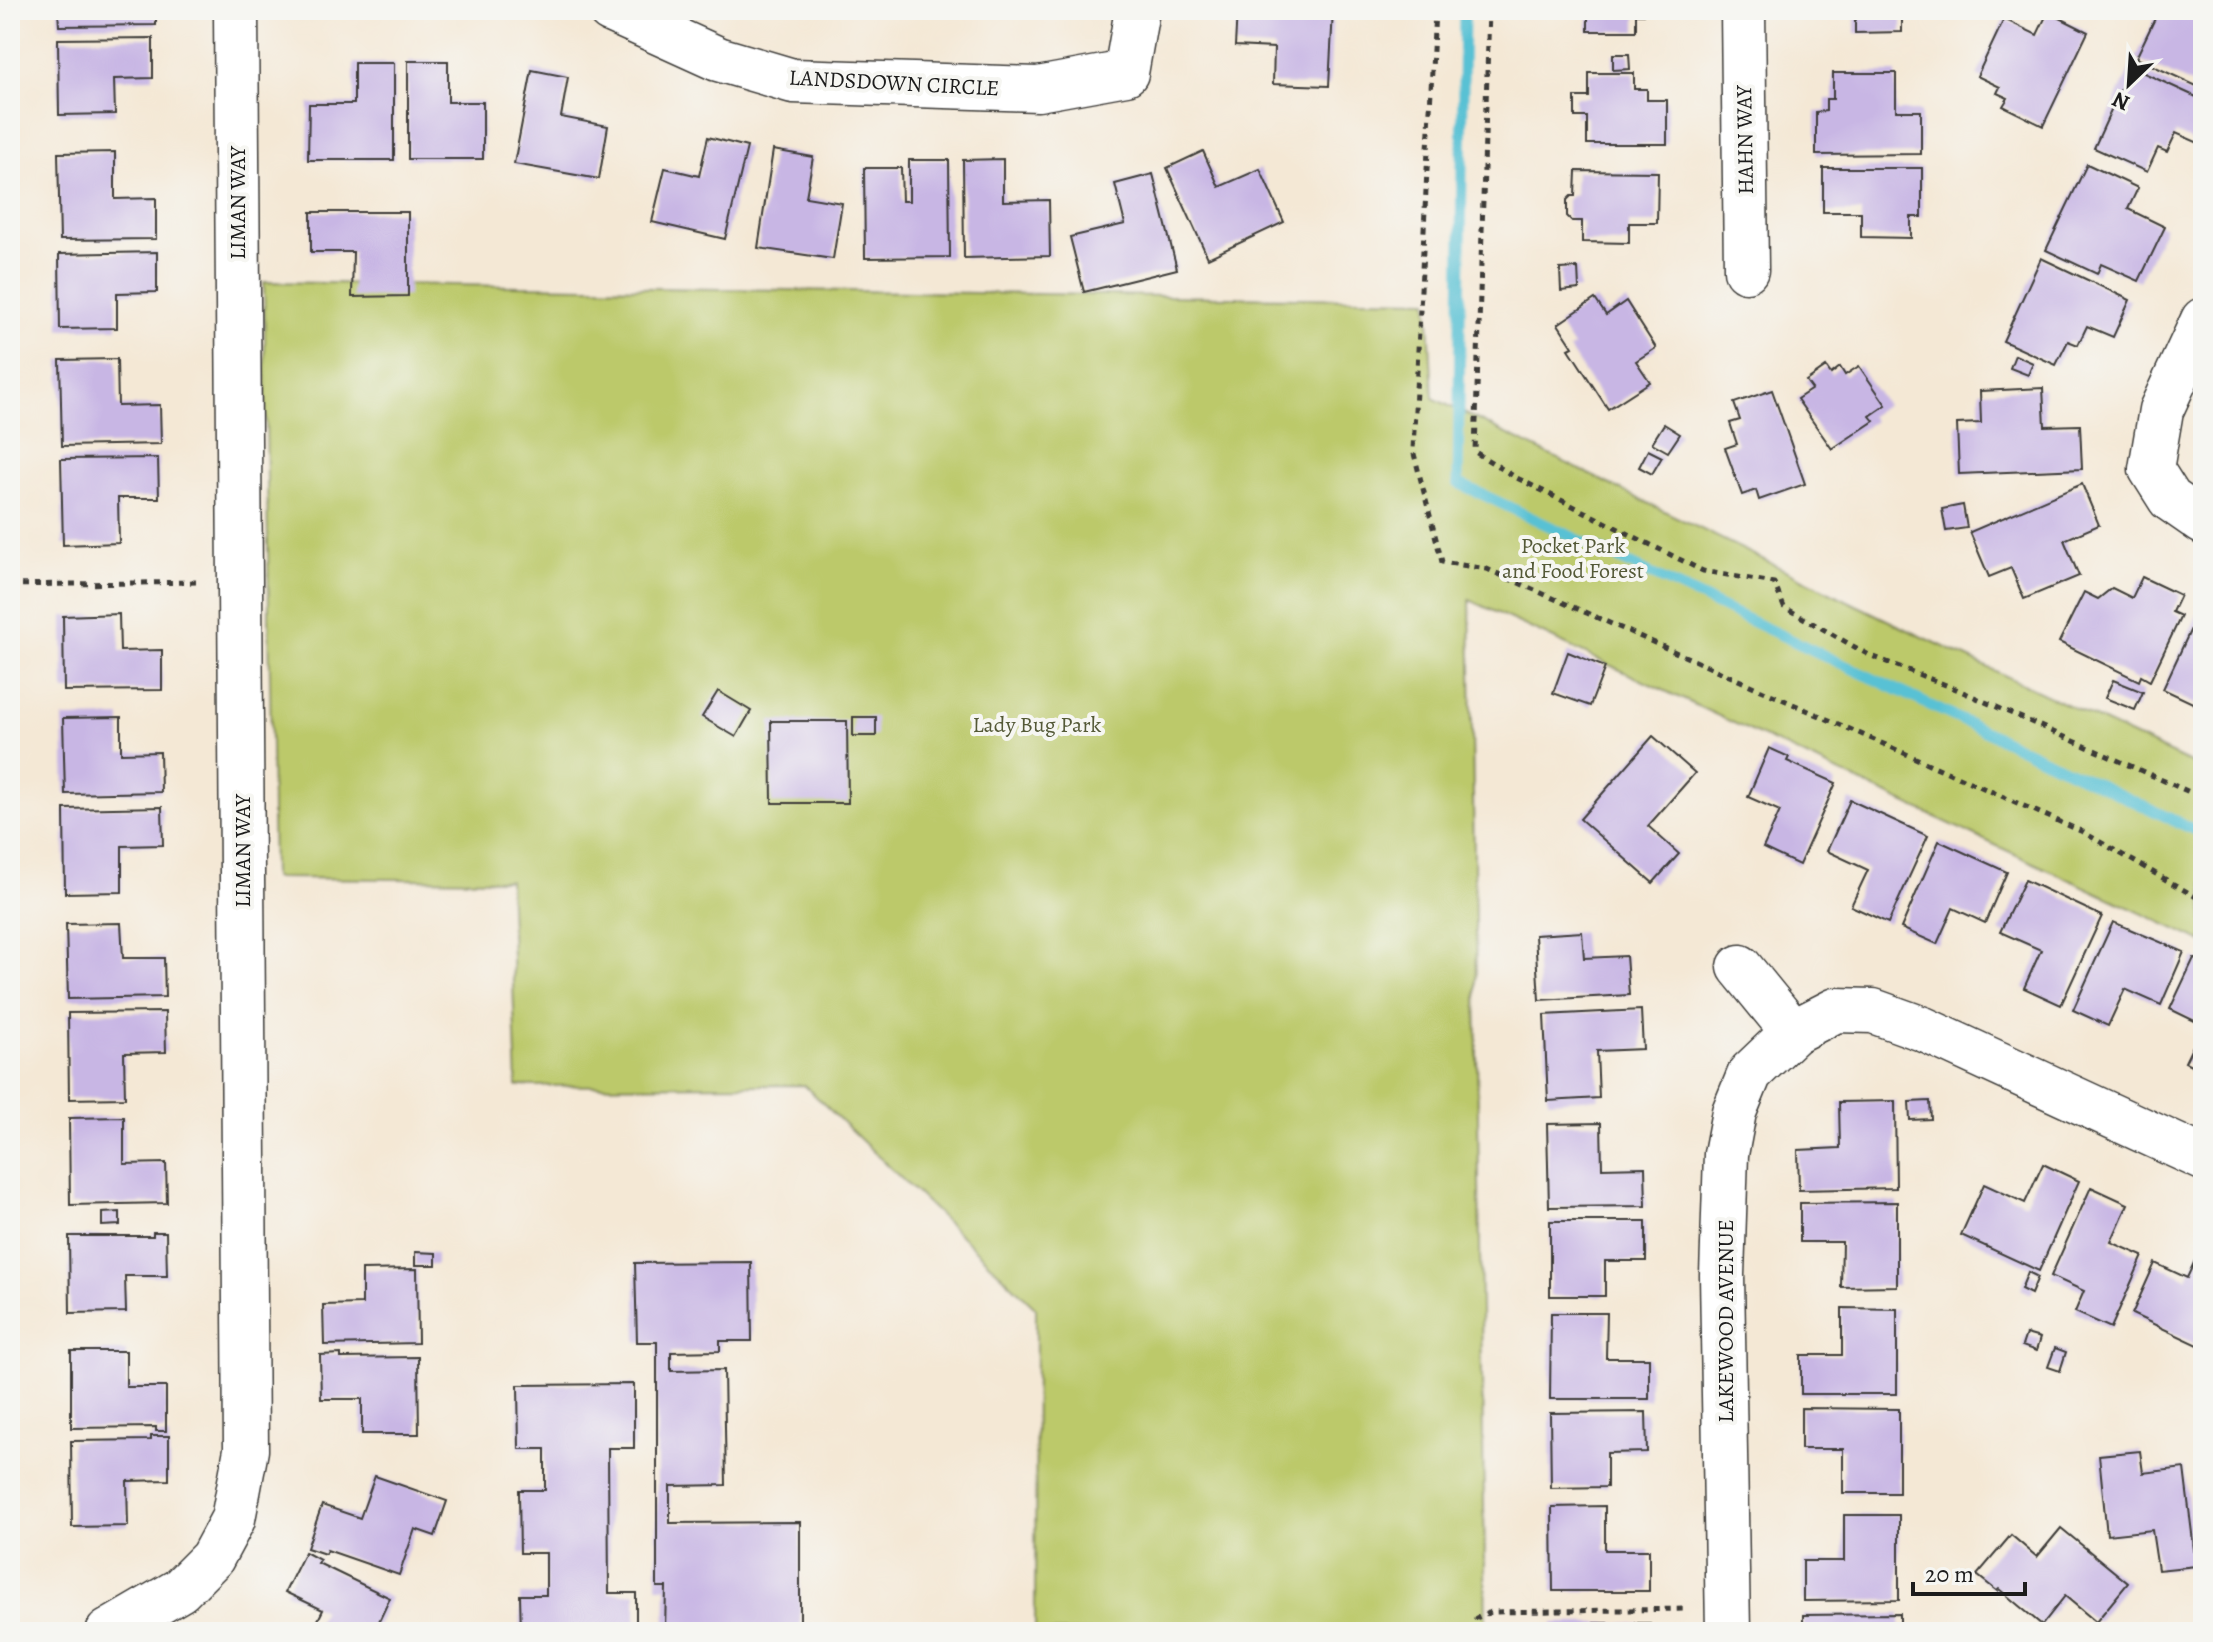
<svg xmlns="http://www.w3.org/2000/svg" width="2213" height="1642" font-family="Alegreya,serif">
	<rect width="100%" height="100%" fill="#f6f6f2"/>
	<filter id="ink" filterUnits="userSpaceOnUse"><feTurbulence type="fractalNoise" baseFrequency=".0125" numOctaves="2"/><feDisplacementMap in="SourceGraphic" scale="16" xChannelSelector="R" yChannelSelector="G"/><feConvolveMatrix kernelMatrix="1 2 1 2 8 2 1 2 1" color-interpolation-filters="sRGB"/></filter>
	<filter id="wash" filterUnits="userSpaceOnUse"><feTurbulence type="fractalNoise" baseFrequency=".006" numOctaves="4" result="noise"/><feDisplacementMap in="SourceGraphic" scale="32" xChannelSelector="R" yChannelSelector="G"/><feGaussianBlur stdDeviation="1.8" result="paint"/><feColorMatrix in="noise" values="0 0 0 0 0 0 0 0 0 0 0 0 0 0 0 0 0 1.4 0 .05"/><feComposite in="paint" operator="in"/></filter>
	<g filter="url(#wash)">
		<rect width="100%" height="100%" fill="#f4e8d5"/>
		<path fill="#bcc96a" stroke="#6c7243" stroke-width="2" d="M264,282L1428,300L1433,398L1885,619L2203,769V942L1470,600L1486,1632H1035L1036,1308L804,1085L517,1086L509,880L273,878Z"/>
		<g fill="none" stroke-linecap="round" stroke-linejoin="round">
			<path stroke="#58c1d4" stroke-width="11" d="M1464,10L1458,483L2203,834"/>
		</g>
		<g id="blocks">
			<g fill="#c8b6e4">
				<path d="M58,10H156V25L59,26Z"/>
				<path d="M1237,10H1333L1329,86L1273,84L1274,48L1235,46Z"/>
				<path d="M1588,10H1645V14H1636V31H1588Z"/>
				<path d="M1855,10H1902V32L1855,33Z"/>
				<path d="M2159,10H2203V89L2136,58Z"/>
				<path d="M2048,12L2088,32L2043,126L2003,106L2008,98L1997,93L2000,87L1977,76L2004,19L2037,35Z"/>
				<path d="M153,38V78L114,79L115,114L59,115L58,39Z"/>
				<path d="M1613,54H1629L1630,69L1613,70Z"/>
				<path d="M408,61H448V102H483V159H408Z"/>
				<path d="M354,63H394V160H308L309,104H354Z"/>
				<path d="M2131,67L2203,100V145L2176,133L2167,152L2158,148L2147,172L2094,148Z"/>
				<path d="M532,70L568,77L561,117L608,126L599,179L514,164Z"/>
				<path d="M1589,73H1634V89H1647V100H1667V144H1587V117H1575V97H1589Z"/>
				<path d="M1833,73H1896V111H1921V154L1816,155V112L1826,111V99H1833Z"/>
				<path d="M708,137L747,147L725,239L652,222L665,168L699,176Z"/>
				<path d="M773,150L813,157L806,197L842,203L833,259L758,248Z"/>
				<path d="M1203,151L1219,187L1260,169L1284,222L1208,258L1167,168Z"/>
				<path d="M115,152V199L156,198V239L60,240L58,153Z"/>
				<path d="M1003,159V201L1049,200L1050,256L964,258L963,160Z"/>
				<path d="M909,160H949L950,257L865,258L864,168H901L902,201H909Z"/>
				<path d="M2087,164L2138,188L2128,209L2165,227L2139,281L2101,264L2097,274L2046,250Z"/>
				<path d="M1823,168H1922V217H1911V238L1861,237V212H1823Z"/>
				<path d="M1576,171L1658,172L1657,223H1629V243L1582,242V221H1572L1567,216V200L1571,196H1575Z"/>
				<path d="M1153,174L1177,269L1084,292L1070,237L1125,224L1115,184Z"/>
				<path d="M311,212H408V296L352,297L353,252H311Z"/>
				<path d="M157,252V292L117,293V328L60,329L59,254Z"/>
				<path d="M2041,258L2130,300L2113,337L2087,326L2078,345L2068,341L2056,365L2003,341Z"/>
				<path d="M10,264H14L15,281H10Z"/>
				<path d="M1578,268L1579,289L1561,291L1560,269Z"/>
				<path d="M1595,299L1606,315L1626,301L1656,348L1636,361L1650,382L1608,409L1569,349L1573,347L1558,324Z"/>
				<path d="M2015,355L2033,363L2028,375L2010,368Z"/>
				<path d="M117,359L118,406L160,405L161,444L62,446L60,360Z"/>
				<path d="M1859,366L1886,405L1870,416L1874,421L1832,449L1797,399L1812,389L1806,381L1826,367L1831,374L1840,367L1845,375Z"/>
				<path d="M2043,388L2045,426L2080,425L2082,469L1959,474L1957,424L1981,423L1980,391Z"/>
				<path d="M1772,390L1805,484L1759,500L1756,490L1742,495L1725,448L1737,444L1730,423L1740,420L1734,403Z"/>
				<path d="M1664,424L1680,434L1668,452L1652,443Z"/>
				<path d="M1648,450L1662,457L1652,474L1639,467Z"/>
				<path d="M158,458L159,498H118L119,543L63,545L61,459Z"/>
				<path d="M2082,484L2099,525L2064,540L2079,576L2024,599L2011,568L1989,577L1970,532Z"/>
				<path d="M1963,505L1967,528L1946,531L1942,509Z"/>
				<path d="M2142,577L2180,595L2172,612L2181,616L2150,681L2141,676L2139,681L2059,642L2084,592L2098,599L2112,588L2132,598Z"/>
				<path d="M2203,603V708L2163,689Z"/>
				<path d="M119,614L120,651L162,650V690L64,691L63,616Z"/>
				<path d="M1568,652L1605,667L1590,706L1553,693Z"/>
				<path d="M2113,680L2143,692L2135,710L2105,698Z"/>
				<path d="M718,691L751,711L736,737L702,717Z"/>
				<path d="M121,717V753L160,752L161,792L65,794L63,718Z"/>
				<rect x="853" y="717" width="23" height="19"/>
				<path d="M771,721H847L848,803H772Z"/>
				<path d="M1653,736L1695,773L1648,826L1679,854L1653,883L1580,819Z"/>
				<path d="M1769,748L1789,757L1787,761L1836,783L1799,865L1763,848L1780,811L1748,797Z"/>
				<path d="M1850,800L1928,836L1888,923L1851,906L1868,870L1827,851Z"/>
				<path d="M162,807L163,845L122,846V892L65,893L64,809Z"/>
				<path d="M1939,841L2007,872L1985,923L1953,908L1937,944L1901,928Z"/>
				<path d="M2025,880L2102,916L2061,1005L2024,988L2041,950L2000,932Z"/>
				<path d="M2113,922L2184,952L2161,1005L2125,989L2108,1026L2073,1010Z"/>
				<path d="M121,923L123,958H164L165,997L68,999L66,924Z"/>
				<path d="M1582,932L1584,958L1626,956L1629,995L1539,1000L1535,935Z"/>
				<path d="M2194,958L2203,962V1071L2185,1062L2203,1025L2170,1009Z"/>
				<path d="M1641,1010L1643,1049L1597,1051L1599,1098L1548,1101L1544,1015Z"/>
				<path d="M165,1012L166,1052L124,1053L125,1098L69,1099L68,1013Z"/>
				<path d="M1895,1101L1896,1188L1799,1190L1798,1150L1840,1148L1839,1102Z"/>
				<path d="M1930,1101L1931,1119L1910,1120L1909,1102Z"/>
				<path d="M124,1117V1164L166,1163L167,1203L70,1205L69,1118Z"/>
				<path d="M1601,1123L1602,1168L1645,1167L1646,1206L1549,1207L1547,1124Z"/>
				<path d="M2043,1164L2079,1181L2039,1271L1961,1235L1984,1184L2025,1203Z"/>
				<path d="M2091,1187L2128,1204L2111,1242L2143,1256L2111,1328L2075,1312L2084,1291L2051,1276Z"/>
				<path d="M1897,1202V1286L1841,1287L1842,1242H1800V1203Z"/>
				<path d="M120,1212V1225L102,1226V1213Z"/>
				<path d="M1550,1221H1646V1261H1605V1296H1550Z"/>
				<path d="M153,1232H166L167,1276H125L126,1312L70,1313L69,1236H153Z"/>
				<path d="M2203,1243V1339L2200,1346L2132,1314L2155,1263L2187,1278Z"/>
				<path d="M415,1252L436,1253V1265H415Z"/>
				<path d="M751,1262L752,1341H720V1351L671,1352V1371L724,1370L726,1485L670,1486V1523L800,1522V1632H665L666,1587H657V1342H637L635,1263Z"/>
				<path d="M417,1269L418,1343L324,1345L323,1305L362,1304V1270Z"/>
				<path d="M2028,1272L2038,1277L2031,1294L2021,1289Z"/>
				<path d="M1842,1308L1897,1309V1394H1801V1355H1842Z"/>
				<path d="M1551,1313H1607L1606,1358H1649V1399H1550Z"/>
				<path d="M2026,1334L2040,1338L2036,1351L2022,1346Z"/>
				<path d="M2055,1348L2066,1352L2060,1371L2048,1367Z"/>
				<path d="M71,1351H126V1387H166V1431H156V1427L71,1428Z"/>
				<path d="M341,1354V1358L418,1357L419,1434H362V1399H321L320,1355Z"/>
				<path d="M634,1384V1448H608L609,1593H636V1632H521L520,1595H546V1553H520L519,1490H545V1449H519L518,1385Z"/>
				<path d="M1801,1408L1899,1409V1493H1843V1449H1801Z"/>
				<path d="M1646,1412L1647,1452L1607,1453V1487L1551,1488L1550,1413Z"/>
				<path d="M151,1436H169V1480L127,1481L128,1526L72,1527L71,1441L151,1440Z"/>
				<path d="M2140,1451L2143,1473L2184,1468L2196,1566L2158,1570L2152,1530L2107,1535L2099,1455Z"/>
				<path d="M375,1476L447,1501L435,1536L415,1529L399,1575L327,1550L325,1554L307,1548L322,1505L360,1518Z"/>
				<path d="M1605,1506V1550H1649V1591H1553L1552,1507Z"/>
				<path d="M1844,1515H1899V1600L1803,1601V1561H1844Z"/>
				<path d="M2061,1528L2128,1583L2096,1622L2065,1596L2042,1625L1999,1589L1997,1591L1977,1575L2011,1535L2037,1557Z"/>
				<path d="M305,1552L320,1560L318,1563L390,1598L374,1632H312L323,1610L285,1592Z"/>
				<path d="M1900,1614V1632H1803V1615Z"/>
				<rect x="1553" y="1623" width="97" height="9"/>
			</g>
		</g>
	</g>
	<g filter="url(#ink)">
		<use href="#blocks" fill-opacity="0" stroke="#3c3b38" stroke-width="2"/>
		<g fill="none" stroke-linecap="round" stroke-linejoin="round">
			<g stroke="#3c3b38" stroke-width="47">
				<g id="minor">
					<path d="M610,10L718,59L793,81L1038,89L1126,73L1137,10"/>
					<path d="M1743,10L1746,270"/>
					<path d="M2203,320L2161,410L2151,469L2170,499L2203,522"/>
					<path d="M1740,967L1793,1032"/>
					<path d="M108,1632L180,1590L212,1558L233,1519L246,1450L236,10"/>
					<path d="M1728,1632L1722,1275L1726,1154L1734,1112L1750,1073L1793,1032L1836,1010L1873,1011L1923,1029L2203,1158"/>
				</g>
			</g>
			<g stroke="#3c3b38" stroke-width="5" stroke-dasharray="6 6" stroke-linecap="butt">
				<path d="M1435,10L1413,450L1442,562L1487,569L2083,832L2203,901"/>
				<path d="M1489,10L1475,452L1515,477L1703,571L1774,583L1784,607L1869,655L1956,689L2203,798"/>
				<path d="M10,585L200,582"/>
				<path d="M1474,1632L1476,1618L1491,1612L1688,1609"/>
			</g>
			<use href="#minor" stroke="#fff" stroke-width="44"/>
		</g>
	</g>
	<g text-anchor="middle" stroke-width="8" stroke-linejoin="round" paint-order="stroke">
		<g font-size="22" fill="#1c1c1c" stroke="#f6f6f2">
			<text transform="translate(894 82) rotate(3)" y="8">LANDSDOWN CIRCLE</text>
			<text transform="translate(1744 140) rotate(-91)" y="8">HAHN WAY</text>
			<text transform="translate(237 203) rotate(-90)" y="8">LIMAN WAY</text>
			<text transform="translate(242 851) rotate(-90)" y="8">LIMAN WAY</text>
			<text transform="translate(1725 1321) rotate(-90)" y="8">LAKEWOOD AVENUE</text>
		</g>
		<g font-size="22" fill="#545937" stroke="#f6f6f2">
			<text x="1573" y="553">Pocket Park<tspan x="1573" dy="25">and Food Forest</tspan></text>
			<text x="1037" y="732">Lady Bug Park</text>
		</g>
	</g>
	<rect width="2213" height="1642" fill="none" stroke="#f6f6f2" stroke-width="40"/>
	<g transform="translate(2129 84) rotate(205)" stroke="#f6f6f2" stroke-width="6" paint-order="stroke">
	<path d="M0-6L14 30L0 20L-14 30Z" fill="#1c1c1c"/>
	<text y="-12" font-size="22" font-weight="bold" text-anchor="middle" fill="#1c1c1c">N</text>
	</g>
	<path d="M1913 1582v12h112v-12" fill="none" stroke="#1c1c1c" stroke-width="4"/>
	<text x="1925" y="1582" font-size="24" fill="#1c1c1c" stroke="#f6f6f2" stroke-width="6" paint-order="stroke">20 m</text>
</svg>
